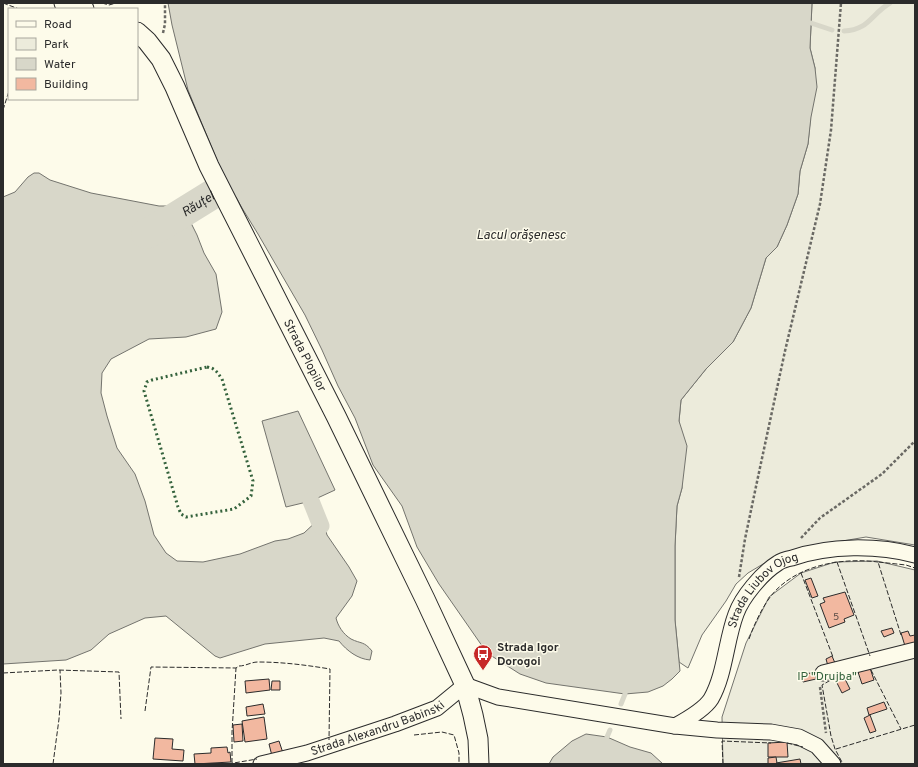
<svg xmlns="http://www.w3.org/2000/svg" width="918" height="767" font-family="Overpass,sans-serif">
	<rect width="100%" height="100%" fill="#fdfbea"/>
	<g fill="#ecebdb" stroke="#74746e">
		<path d="M812,3H915V545L866,537L807,547L791,552L763,564L748,573L736,584L726,601L702,635L688,668L679,662L675,620V546L677,506L682,488L679,421L681,400L706,369L733,342L751,308L766,258L777,247L787,225L798,194L800,171L808,144L815,68L810,48Z"/>
		<path d="M877,561L915,570V764H723L722,717L746,643L769,597L801,573L835,562Z"/>
	</g>
	<g fill="#d8d7c9" stroke="#74746e">
		<path d="M168,3H812L810,48L815,68L817,87L811,117L808,144L800,171L798,194L787,225L777,247L766,258L751,308L733,342L706,369L681,400L679,421L687,446L682,488L677,506L675,546V620L680,671L672,679L663,686L648,692L625,694L546,683L520,674L487,653L439,584L417,547L402,506L373,465L355,418L338,386L322,350L305,315L258,234L242,208L221,170L188,90L172,25Z"/>
		<path d="M34,173H39L50,180L91,193L159,206H171L174,212L181,211L184,223H191L197,235L204,253L216,274L222,312L216,329L186,337L149,339L111,359L102,373L101,393L107,416L117,448L135,474L145,501L154,535L166,553L177,561L203,562L240,554L275,541L288,539L304,533L320,518L323,521L327,535L349,567L357,581L352,596L336,618C338,626 343,634 351,639C361,644 364,641 372,651L370,660C358,659 347,651 339,641L324,638L265,644L220,658L215,656L166,616L145,618L109,634L91,650L66,660L3,664V197L15,192L28,177Z"/>
		<path d="M298,411L335,490L311,501L286,507L262,421Z"/>
		<path d="M586,734L607,737L630,747L651,753L663,764H549L553,757L572,741Z"/>
	</g>
	<g fill="none" stroke-linecap="round" stroke-linejoin="round">
		<g stroke="#d8d7c9" stroke-width="5">
			<path d="M811,23L832,30"/>
			<path d="M844,31C869,30 871,14 890,3"/>
			<path d="M621,704L625,694"/>
			<path d="M607,737L610,730"/>
		</g>
		<path stroke="#d8d7c9" stroke-width="17" d="M311,501L321,526"/>
		<path stroke="#d8d7c9" stroke-width="30" id="s1" d="M146,234L166,223L229,184L241,167"/>
	</g>
	<g fill="#f2b8a0" stroke="#2b2b2b">
		<path d="M811,578L818,596L812,598L805,580Z"/>
		<path d="M845,592L854,615L844,619L845,622L829,628L820,604L825,602L823,598Z"/>
		<path d="M892,628L894,633L884,637L881,631Z"/>
		<path d="M908,631L910,636L915,635V644L905,646L901,633Z"/>
		<path d="M832,656L835,663L828,666L826,659Z"/>
		<path d="M870,668L874,680L862,684L858,672Z"/>
		<path d="M815,672L816,679L803,682L801,675Z"/>
		<path d="M844,677L850,689L842,693L836,681Z"/>
		<path d="M269,679L270,690L246,693L245,681Z"/>
		<path d="M272,681H280V690H271Z"/>
		<path d="M884,702L887,709L869,715L867,708Z"/>
		<path d="M263,704L265,714L247,716L246,707Z"/>
		<path d="M870,715L876,731L870,733L864,718Z"/>
		<path d="M264,717L267,739L245,742L242,721Z"/>
		<path d="M242,724L243,741L234,742L233,725Z"/>
		<path d="M155,738L173,739L172,749L184,750L183,761L153,759Z"/>
		<path d="M279,741L283,753L272,756L269,744Z"/>
		<path d="M787,742L788,757H768V743Z"/>
		<path d="M227,747L228,753L230,752L231,762L195,764L194,754L211,753V748Z"/>
		<path d="M776,757L777,763L776,764H768V758Z"/>
		<path d="M800,759L801,764H776V763Z"/>
	</g>
	<g fill="none" stroke-linecap="round" stroke-linejoin="round">
		<g stroke="#2b2b2b" stroke-width="17">
			<g id="minor">
				<path d="M823,673L915,650"/>
				<path id="s2" d="M675,726C686,720 704,710 711,699C725,675 726,640 736,614C742,597 762,573 778,563C782,560 787,559 792,558C830,545 877,545 915,555"/>
				<path id="s3" d="M261,764L307,753L395,724L437,708L465,685L498,697L675,726L717,730L771,732L799,737L817,746L833,764"/>
			</g>
		</g>
		<g stroke="#2b2b2b" stroke-width="21">
			<g id="tertiary">
				<path d="M64,3L84,9"/>
				<path id="s4" d="M137,32L147,41L161,59L175,87L209,166L336,416L425,599L465,685L473,715L478,739L479,764"/>
			</g>
		</g>
		<g stroke="#6a6964" stroke-width="2.5" stroke-dasharray="3 2" stroke-linecap="butt">
			<path d="M163,33L165,24V3"/>
			<path d="M801,538L820,518L882,474L915,441"/>
			<path d="M739,577L745,539L758,477L785,351L820,204L831,130L841,3"/>
			<path d="M820,687L826,733"/>
		</g>
		<use href="#minor" stroke="#fdfbea" stroke-width="15"/>
		<use href="#tertiary" stroke="#fdfbea" stroke-width="19"/>
		<path stroke="#34623c" stroke-width="3" stroke-dasharray="2 3" stroke-linecap="butt" d="M207,367C215,368 217,372 222,379L253,481L251,496L234,509L186,517L181,514L178,507L144,391L147,382L152,380Z"/>
		<g stroke="#2b2b2b" stroke-width="1" stroke-dasharray="5 2" stroke-linecap="butt">
			<path d="M3,3L19,9"/>
			<path d="M102,3L109,5L116,3"/>
			<path d="M3,110L9,91"/>
			<path d="M837,562L870,656"/>
			<path d="M801,573L833,657"/>
			<path d="M901,635L878,562L906,565L915,568"/>
			<path d="M749,639C754,625 760,612 768,600C791,566 840,557 878,562"/>
			<path d="M871,670L901,729"/>
			<path d="M3,673L58,670L119,672L121,719"/>
			<path d="M836,677L822,685L831,736L835,749L843,764"/>
			<path d="M145,711L151,667L236,668L239,666C246,666 251,662 258,662C282,662 306,665 330,669L329,740"/>
			<path d="M414,735L442,732L454,735L459,753V764"/>
			<path d="M787,743L803,747"/>
			<path d="M836,749L915,725"/>
			<path d="M232,763V732L236,668"/>
			<path d="M53,764L59,719L61,693L60,670"/>
			<path d="M228,764L257,759"/>
			<path d="M723,764L722,741L771,743"/>
		</g>
	</g>
	<defs>
		<g id="bus-pin" transform="scale(1)"><path d="M0 17L-7.5 6A9.5 9.5 0 1 1 7.5 6Z" fill="#c62828" stroke="#fdfbea"/><path d="M-5-6H5V4H4V6H2V4H-2V6H-4V4H-5ZM-3.5-4V0h7V-4ZM-3.5 1.2v1.5H-2V1.2ZM2 1.2v1.5H3.5V1.2Z" fill="#fff"/></g>
	</defs>
	<g fill-rule="evenodd">
		<use href="#bus-pin" x="483" y="654"/>
	</g>
	<g text-anchor="middle" stroke-width="3" stroke-linejoin="round" paint-order="stroke">
		<g font-size="10" fill="#5d4e48">
			<text x="836" y="620">5</text>
		</g>
		<g font-size="12" fill="#2b2b2b" stroke="#fdfbea">
			<text dy="4" stroke="none"><textPath href="#s4" startOffset="366">Strada Plopilor</textPath></text>
			<text dy="4" stroke="none"><textPath href="#s2" startOffset="171">Strada Liubov Ojog</textPath></text>
			<text dy="4" stroke="none"><textPath href="#s3" startOffset="122">Strada Alexandru Babinski</textPath></text>
		</g>
		<g font-size="12" font-weight="bold" fill="#2b2b2b" stroke="#fdfbea" text-anchor="start">
			<text x="497" y="651">Strada Igor<tspan x="497" dy="14">Dorogoi</tspan></text>
		</g>
		<g font-size="12" fill="#34623c" stroke="#fdfbea">
			<text x="827" y="680">IP "Drujba"</text>
		</g>
		<g font-size="13" font-style="italic" fill="#2b2b2b" stroke="#fdfbea">
			<text dy="5" stroke="none"><textPath href="#s1" startOffset="60">Răuțel</textPath></text>
			<text x="521" y="239">Lacul orăşenesc</text>
		</g>
	</g>
	<rect width="918" height="767" fill="none" stroke="#2b2b2b" stroke-width="8"/>
	<rect x="8" y="8" width="130" height="92" fill="#fdfbea" stroke="#a9a89e"/>
	<rect x="16" y="21" width="20" height="6" fill="#fdfbea" stroke="#a9a89e"/>
	<text x="44" y="28" font-size="12" fill="#2b2b2b">Road</text>
	<rect x="16" y="38" width="20" height="12" fill="#ecebdb" stroke="#a9a89e"/>
	<text x="44" y="48" font-size="12" fill="#2b2b2b">Park</text>
	<rect x="16" y="58" width="20" height="12" fill="#d8d7c9" stroke="#a9a89e"/>
	<text x="44" y="68" font-size="12" fill="#2b2b2b">Water</text>
	<rect x="16" y="78" width="20" height="12" fill="#f2b8a0" stroke="#a9a89e"/>
	<text x="44" y="88" font-size="12" fill="#2b2b2b">Building</text>
</svg>
